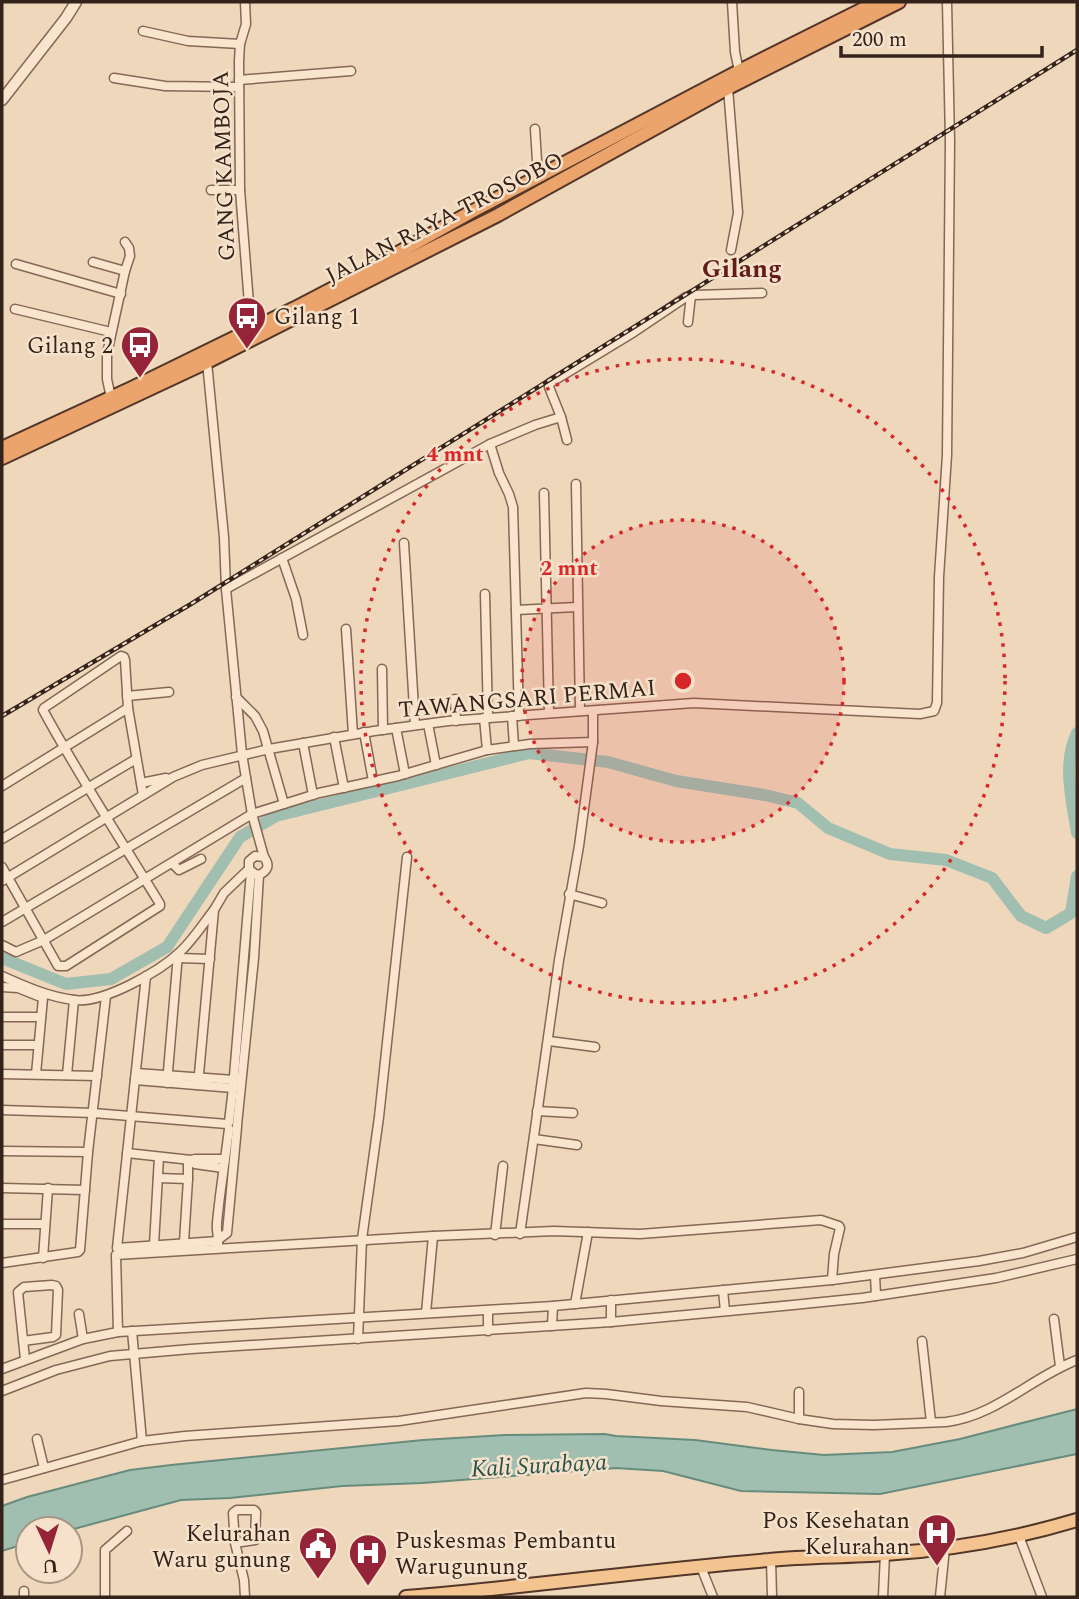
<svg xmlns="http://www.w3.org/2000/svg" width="1079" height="1599" font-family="Spectral,serif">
	<rect width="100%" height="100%" fill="#eed7bb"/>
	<path fill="#a0bfb0" stroke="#678c7d" stroke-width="2" d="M1077,1409V1454L880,1494L741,1491L663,1471L616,1468L422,1483L342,1486L230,1498L181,1500L70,1530L28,1529V1543L2,1551V1506L27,1497L130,1470L171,1465L423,1440L505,1435L605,1434L616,1436L695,1440L772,1450L824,1455L892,1452L960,1439Z"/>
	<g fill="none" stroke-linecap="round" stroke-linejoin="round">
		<g stroke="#a0bfb0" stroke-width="12">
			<path d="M1077,733C1062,764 1072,800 1077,833"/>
			<path d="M2,958L66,984L111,979L167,947L240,837L276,816L529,753L608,762L676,781L765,795L798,803L828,828L890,854L946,860L992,878L1021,916L1046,928L1071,913L1077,876"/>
		</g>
		<g stroke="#856755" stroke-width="11">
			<g id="minor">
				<path d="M245,2L246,24L240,44L239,61L240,190L251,329"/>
				<path d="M732,2L735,52L739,71"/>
				<path d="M143,31L188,41L240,44"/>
				<path d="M114,78L165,86L239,87"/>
				<path d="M239,80L351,71"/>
				<path d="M728,88L738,213L731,250"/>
				<path d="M535,129L538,177"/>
				<path d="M211,190H240"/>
				<path d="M93,262L125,271"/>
				<path d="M16,264L121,294"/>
				<path d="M15,309L111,332"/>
				<path d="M688,322L691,295"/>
				<path d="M207,362L224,537L226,589L242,754L252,814L264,857"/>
				<path d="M111,398L107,379V354L125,271L130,256L129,248L125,242"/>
				<path d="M567,440L561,417L549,387L550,383L634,332L686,297L695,295L762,293"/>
				<path d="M490,444L499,473L509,494L513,507L519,716"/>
				<path d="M576,484L580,711"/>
				<path d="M544,493L549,713"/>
				<path d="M404,543L415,725"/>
				<path d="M282,558L296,599L303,635"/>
				<path d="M226,589L490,444L535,425L561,417"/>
				<path d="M485,594L488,718"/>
				<path d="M516,610L577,607"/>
				<path d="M346,629L353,734"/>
				<path d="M382,669L383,730"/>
				<path d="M127,696L169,692"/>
				<path d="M236,697L255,716L263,731L284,804"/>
				<path d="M455,699L456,721"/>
				<path d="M512,716L514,746"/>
				<path d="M484,718L487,750"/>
				<path d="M428,724L436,765"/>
				<path d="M396,728L405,774"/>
				<path d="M364,732L373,781"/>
				<path d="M334,737L344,788"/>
				<path d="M303,743L313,795"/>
				<path d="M141,783L166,778"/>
				<path d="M2,786L128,708"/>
				<path d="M2,839L136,759"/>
				<path d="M172,863L179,870L201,859"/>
				<path d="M2,867L58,966H66L160,906V904C121,840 79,776 43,710L44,708L121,656L124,657L125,660L128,708L143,795"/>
				<path d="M2,881L173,777L202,765L269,749L374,731L448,721L694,703L920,714L934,711L937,703L939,577L947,455L950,141L947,2"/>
				<path d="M569,894L602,903"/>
				<path d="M2,922L246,778"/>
				<path d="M2,945L16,952L44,940L252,814L319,793L398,776L487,750L530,744L593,742V711"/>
				<path d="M178,958L210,959"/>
				<path d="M2,976C24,986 49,997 74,1000C102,1004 159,972 180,952C193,940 203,924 214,910"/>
				<path d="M146,976L117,1248L218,1241"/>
				<path d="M2,987L18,988L43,998L36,1074"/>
				<path d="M2,1017H41"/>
				<path d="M549,1041L595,1047"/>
				<path d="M2,1045H38"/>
				<path d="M136,1073L234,1080"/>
				<path d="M2,1074L97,1076"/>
				<path d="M67,1075L74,1000"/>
				<path d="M135,1080L233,1088"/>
				<path d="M167,1083L178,954"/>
				<path d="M198,1085L214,910L224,893L249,869"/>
				<path d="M2,1110L93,1113L227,1124"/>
				<path d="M537,1111L573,1113"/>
				<path d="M229,1122L233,1088L251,872"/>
				<path d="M237,1125L254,958L259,875C268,871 270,865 264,857L255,856L249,861V869L255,874L259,875"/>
				<path d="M534,1139L577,1145"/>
				<path d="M2,1151L88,1152"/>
				<path d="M127,1153L191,1160L195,1164L223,1168"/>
				<path d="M191,1160L195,1159H225"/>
				<path d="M158,1178L188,1179"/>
				<path d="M2,1188L85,1190"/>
				<path d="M2,1224H44"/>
				<path d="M520,1234L559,960L579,846L593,742"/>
				<path d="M495,1235L503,1166"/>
				<path d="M219,1239L227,1233L237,1127"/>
				<path d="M184,1242L188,1179V1160"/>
				<path d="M218,1244C219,1237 216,1231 217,1223C220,1191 225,1161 229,1129"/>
				<path d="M154,1245L159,1157"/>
				<path d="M43,1258L48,1188"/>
				<path d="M2,1263L78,1252L80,1250L88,1152L106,996"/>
				<path d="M875,1275L876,1296"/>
				<path d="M723,1290L725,1311"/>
				<path d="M611,1300V1322"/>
				<path d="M575,1304L588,1232"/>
				<path d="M426,1313L433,1236"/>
				<path d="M79,1314L83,1339"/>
				<path d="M1054,1319L1060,1366"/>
				<path d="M552,1326L553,1306"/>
				<path d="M132,1331L142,1441"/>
				<path d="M488,1331V1311"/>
				<path d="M118,1332L116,1255L433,1236L554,1231L640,1234L821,1220L839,1226L840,1228L834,1254L832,1280"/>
				<path d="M358,1339L362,1239L379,1117L407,857"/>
				<path d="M23,1341L53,1337L56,1335L58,1290L56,1286L52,1285L24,1287L18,1292L25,1359"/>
				<path d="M922,1341L931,1422"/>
				<path d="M2,1369L83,1339L118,1332L553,1306L832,1280L979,1261L1023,1253L1077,1237"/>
				<path d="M2,1391L56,1370L110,1356L191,1349L611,1322L793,1305L862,1298L996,1278L1077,1259"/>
				<path d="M799,1419V1392"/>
				<path d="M37,1439L44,1468"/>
				<path d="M2,1480L142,1441L185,1436L399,1421L586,1393L606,1394L661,1401L747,1407L799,1419L833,1424L874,1425L946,1422C996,1416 1032,1377 1077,1360"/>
				<path d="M1019,1536L1042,1597"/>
				<path d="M235,1543L255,1540L256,1512L254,1510H237L233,1513L235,1543L244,1580L245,1597"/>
				<path d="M771,1559L772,1597"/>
				<path d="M701,1567L713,1597"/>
				<path d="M24,1591V1597"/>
				<path d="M105,1597V1550L127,1531"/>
				<path d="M883,1597L885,1554"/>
				<path d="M940,1597L945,1548"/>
			</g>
		</g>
		<g stroke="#856755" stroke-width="13">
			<path id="tertiary" d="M2,100L66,18L76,2"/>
		</g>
		<g stroke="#53362a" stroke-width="16">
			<path id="primary" d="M406,1597C527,1587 648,1570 769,1560C807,1556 846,1557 885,1554C950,1550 1014,1539 1077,1520"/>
		</g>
		<g stroke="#53362a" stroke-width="16">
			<g id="trunk">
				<path d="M2,448L134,387L295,308L362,273L471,212L739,71L877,2"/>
				<path d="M2,458L207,362L498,215L728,88L899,2"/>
			</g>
		</g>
		<use href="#minor" stroke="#f9e5ce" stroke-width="8"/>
		<use href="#tertiary" stroke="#f9e5ce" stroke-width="10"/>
		<use href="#primary" stroke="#f4c490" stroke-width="12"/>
		<use href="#trunk" stroke="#eba46c" stroke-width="12"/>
		<g stroke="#34231a" stroke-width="4.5">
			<path id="rail" d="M2,716L191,604L1077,50"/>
		</g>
		<use href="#rail" stroke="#f6e2cb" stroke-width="2" stroke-dasharray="5" stroke-linecap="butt"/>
	</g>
	<circle cx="683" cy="681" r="161" fill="#d62828" fill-opacity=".12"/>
	<g fill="none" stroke="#d62828" stroke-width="3.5" stroke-dasharray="3.5 7">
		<circle cx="683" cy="681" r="161"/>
		<circle cx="683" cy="681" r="322"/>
	</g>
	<defs>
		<g id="bus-pin" transform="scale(2.0125)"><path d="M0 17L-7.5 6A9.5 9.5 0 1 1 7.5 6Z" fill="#952438" stroke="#f6e2cb"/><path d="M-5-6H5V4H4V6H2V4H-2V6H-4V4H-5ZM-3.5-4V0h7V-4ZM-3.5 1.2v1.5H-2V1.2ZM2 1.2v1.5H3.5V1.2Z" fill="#fff"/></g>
		<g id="hospital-pin" transform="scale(2.0125)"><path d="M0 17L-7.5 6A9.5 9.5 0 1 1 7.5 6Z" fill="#952438" stroke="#f6e2cb"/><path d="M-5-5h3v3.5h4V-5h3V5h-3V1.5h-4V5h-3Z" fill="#fff"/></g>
		<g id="civic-pin" transform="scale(2.0125)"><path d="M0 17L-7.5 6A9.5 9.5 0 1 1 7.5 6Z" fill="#952438" stroke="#f6e2cb"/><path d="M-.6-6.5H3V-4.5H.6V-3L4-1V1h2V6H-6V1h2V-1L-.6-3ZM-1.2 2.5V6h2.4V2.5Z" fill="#fff"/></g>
	</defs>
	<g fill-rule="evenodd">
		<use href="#bus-pin" x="247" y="316"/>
		<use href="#bus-pin" x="140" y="345"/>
		<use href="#hospital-pin" x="937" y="1533"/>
		<use href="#civic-pin" x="318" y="1546"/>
		<use href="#hospital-pin" x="368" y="1553"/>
	</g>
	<g text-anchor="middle" stroke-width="5" stroke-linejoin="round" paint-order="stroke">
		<g font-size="23" fill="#34231a" stroke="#f6e2cb">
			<text transform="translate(223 166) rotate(-92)" y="8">GANG KAMBOJA</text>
			<text transform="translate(444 217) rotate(-27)" y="8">JALAN RAYA TROSOBO</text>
			<text transform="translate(527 698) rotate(-5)" y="8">TAWANGSARI PERMAI</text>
		</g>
		<g font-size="23" fill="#34231a" stroke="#f6e2cb" text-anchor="end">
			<text x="274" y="324" text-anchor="start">Gilang 1</text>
			<text x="113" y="353">Gilang 2</text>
			<text x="910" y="1528">Pos Kesehatan<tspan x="910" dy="26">Kelurahan</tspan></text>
			<text x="291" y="1541">Kelurahan<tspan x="291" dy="26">Waru gunung</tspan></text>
			<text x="395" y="1548" text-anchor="start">Puskesmas Pembantu<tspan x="395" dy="26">Warugunung</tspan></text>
		</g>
		<g font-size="24" font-style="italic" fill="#29544a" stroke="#f6e2cb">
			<text transform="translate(539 1465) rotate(-3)" y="8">Kali Surabaya</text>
		</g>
		<g font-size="26" font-weight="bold" fill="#621c19" stroke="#f6e2cb">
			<text x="742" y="277">Gilang</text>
		</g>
	</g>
	<circle cx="683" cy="681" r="10" fill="#d62828" stroke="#f6e2cb" stroke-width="3.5"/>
	<g font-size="21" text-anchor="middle" font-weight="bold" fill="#d62828" stroke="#f6e2cb" stroke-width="5" stroke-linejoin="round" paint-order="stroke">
		<text x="455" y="461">4 mnt</text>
		<text x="569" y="575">2 mnt</text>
	</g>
	<rect width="1079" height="1599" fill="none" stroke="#34231a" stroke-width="7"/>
	<g transform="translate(49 1550) rotate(176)"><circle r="33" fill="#f6e2cb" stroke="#a89684" stroke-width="2"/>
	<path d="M0-5L12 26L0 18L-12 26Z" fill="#952438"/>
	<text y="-10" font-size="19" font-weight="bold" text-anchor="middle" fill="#34231a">U</text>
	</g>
	<path d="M841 46v10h201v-10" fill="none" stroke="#34231a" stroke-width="3.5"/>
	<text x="852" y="46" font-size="21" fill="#34231a" stroke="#f6e2cb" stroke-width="5" paint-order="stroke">200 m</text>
</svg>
